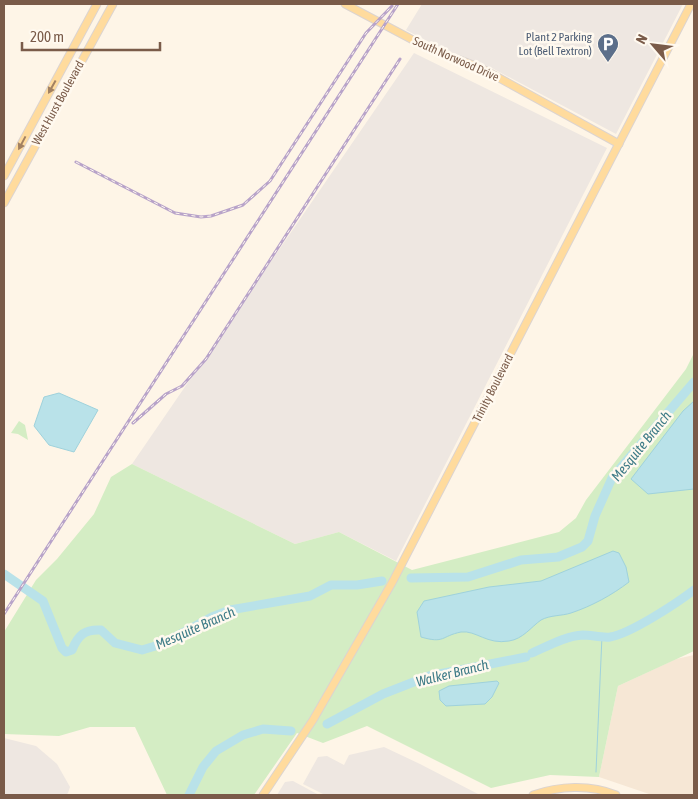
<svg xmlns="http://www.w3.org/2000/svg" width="698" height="799" font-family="'Asap Condensed',sans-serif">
	<rect width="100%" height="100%" fill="#fef5e7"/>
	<path fill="#f6e7d5" d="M694,655V795H652L599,777L618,686L676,659Z"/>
	<g fill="#eee7e1">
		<path d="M422,4H683L616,134L490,67L446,51L406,30Z"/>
		<path d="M414,53L607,148L396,561L339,532L295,544L132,464Z"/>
		<path d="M4,738L36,746L57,764L70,787L68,793L66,795H4Z"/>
		<path d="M384,747L420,764L480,795H325L303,784L318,757L327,756L344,765L349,755Z"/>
		<path d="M292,781H293L319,795H277L285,782Z"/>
	</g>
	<g fill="#d4edc4">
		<path d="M694,353V651L618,686L599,777L550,775L491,788L367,726L323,743L297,733L254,795H167L135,727H90L59,736L4,734V632L36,580L57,559L94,514L111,477L132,464L295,544L339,532L412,570L559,532L576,518L586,500L686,369Z"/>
		<path d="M19,421L25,425L28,440L18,434L11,433Z"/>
	</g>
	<g fill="#b9e2e9" stroke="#9fd2dc">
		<path d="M59,393L98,410L74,452L49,445L34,426L44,397Z"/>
		<path d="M694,401V489L648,494L631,479L683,411Z"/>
		<path d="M613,551L619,553L626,567L629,582C612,595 592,606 571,613C562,616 550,615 541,620C531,627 523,639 509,641C487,645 476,630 461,632C441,636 445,644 421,637L417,612L424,601L489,587L541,581Z"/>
		<path d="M497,681L499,683L492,697L485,704L446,706L440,700L439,691L449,686Z"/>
	</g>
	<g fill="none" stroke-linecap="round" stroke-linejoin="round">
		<path stroke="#9fd2dc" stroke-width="1" d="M596,772L602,636"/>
		<g stroke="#b9e2e9" stroke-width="9">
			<path d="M4,574L43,601L62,648L66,652L72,650C78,635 85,629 101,630L115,643L142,650L162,644L212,617L230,610L310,596L331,585H357L382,581"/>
			<path d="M411,578L468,577L521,560L558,557L582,547L588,541L595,516L612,478L694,382"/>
			<path d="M532,653C548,646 565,636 583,635C591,635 602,638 610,637C630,634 677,603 694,590"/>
			<path d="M327,724L383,694L429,676L526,657"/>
			<path d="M189,795L203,767L216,751L243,735L263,729L291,731"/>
		</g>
		<g stroke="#dcd4d0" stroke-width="9">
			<g id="major">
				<path d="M345,4L428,48L481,68L619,144"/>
				<path d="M4,176L97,4"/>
				<path d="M4,203L113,4"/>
				<path d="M263,795L313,720L393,581L691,4"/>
				<path d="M533,795C559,786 590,784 616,795"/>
			</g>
		</g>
		<use href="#major" stroke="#ffdb9d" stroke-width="7"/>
		<g stroke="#b8a3c9" stroke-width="3">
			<g id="rail">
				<path d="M76,162L175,213L201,217L211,216L243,205L270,181L366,33L392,6"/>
				<path d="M133,423L166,394L182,386L206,359L400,59"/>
				<path d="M4,614L398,4"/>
			</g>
		</g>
		<use href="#rail" stroke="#fff9ef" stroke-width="1" stroke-dasharray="4" stroke-linecap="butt"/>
	</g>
	<defs><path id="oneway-solid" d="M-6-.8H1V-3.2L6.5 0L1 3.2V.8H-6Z" transform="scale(1.25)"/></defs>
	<g fill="#a28162">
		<use href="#oneway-solid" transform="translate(52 87) rotate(119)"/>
		<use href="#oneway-solid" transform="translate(22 143) rotate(118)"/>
	</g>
	<defs>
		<g id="parking-pin" transform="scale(1.125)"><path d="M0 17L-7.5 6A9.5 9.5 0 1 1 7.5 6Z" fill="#5c6f8a" stroke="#fff9ef"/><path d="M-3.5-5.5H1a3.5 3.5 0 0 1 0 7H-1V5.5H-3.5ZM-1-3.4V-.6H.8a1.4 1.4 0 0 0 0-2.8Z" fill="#fff"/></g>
	</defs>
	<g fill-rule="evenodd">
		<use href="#parking-pin" x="608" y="44"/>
	</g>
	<g text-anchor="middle" stroke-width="5" stroke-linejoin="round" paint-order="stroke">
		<g font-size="12" fill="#4e5e75" stroke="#fff9ef" text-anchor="end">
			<text x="592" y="41">Plant 2 Parking<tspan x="592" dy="14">Lot (Bell Textron)</tspan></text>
		</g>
		<g font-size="12" fill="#7a5b49" stroke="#fff9ef">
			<text transform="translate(456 59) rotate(24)" y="4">South Norwood Drive</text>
			<text transform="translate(58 103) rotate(-61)" y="4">West Hurst Boulevard</text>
			<text transform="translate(493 388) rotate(-63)" y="4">Trinity Boulevard</text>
		</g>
		<g font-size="14" font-style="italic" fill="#3e7b87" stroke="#fff9ef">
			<text transform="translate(641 446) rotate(-51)" y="5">Mesquite Branch</text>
			<text transform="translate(195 628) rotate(-24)" y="5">Mesquite Branch</text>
			<text transform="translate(452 673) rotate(-14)" y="5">Walker Branch</text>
		</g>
	</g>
	<rect width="698" height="799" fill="none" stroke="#7a5b49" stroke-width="10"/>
	<g transform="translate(653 45) rotate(298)" stroke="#fff9ef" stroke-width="4" paint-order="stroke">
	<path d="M0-4L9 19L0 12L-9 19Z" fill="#7a5b49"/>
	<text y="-8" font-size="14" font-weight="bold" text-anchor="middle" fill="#7a5b49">N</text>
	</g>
	<path d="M22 42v8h138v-8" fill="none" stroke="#7a5b49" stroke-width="2.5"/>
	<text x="30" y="42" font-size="15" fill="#7a5b49" stroke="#fff9ef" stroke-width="4" paint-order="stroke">200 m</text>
</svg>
